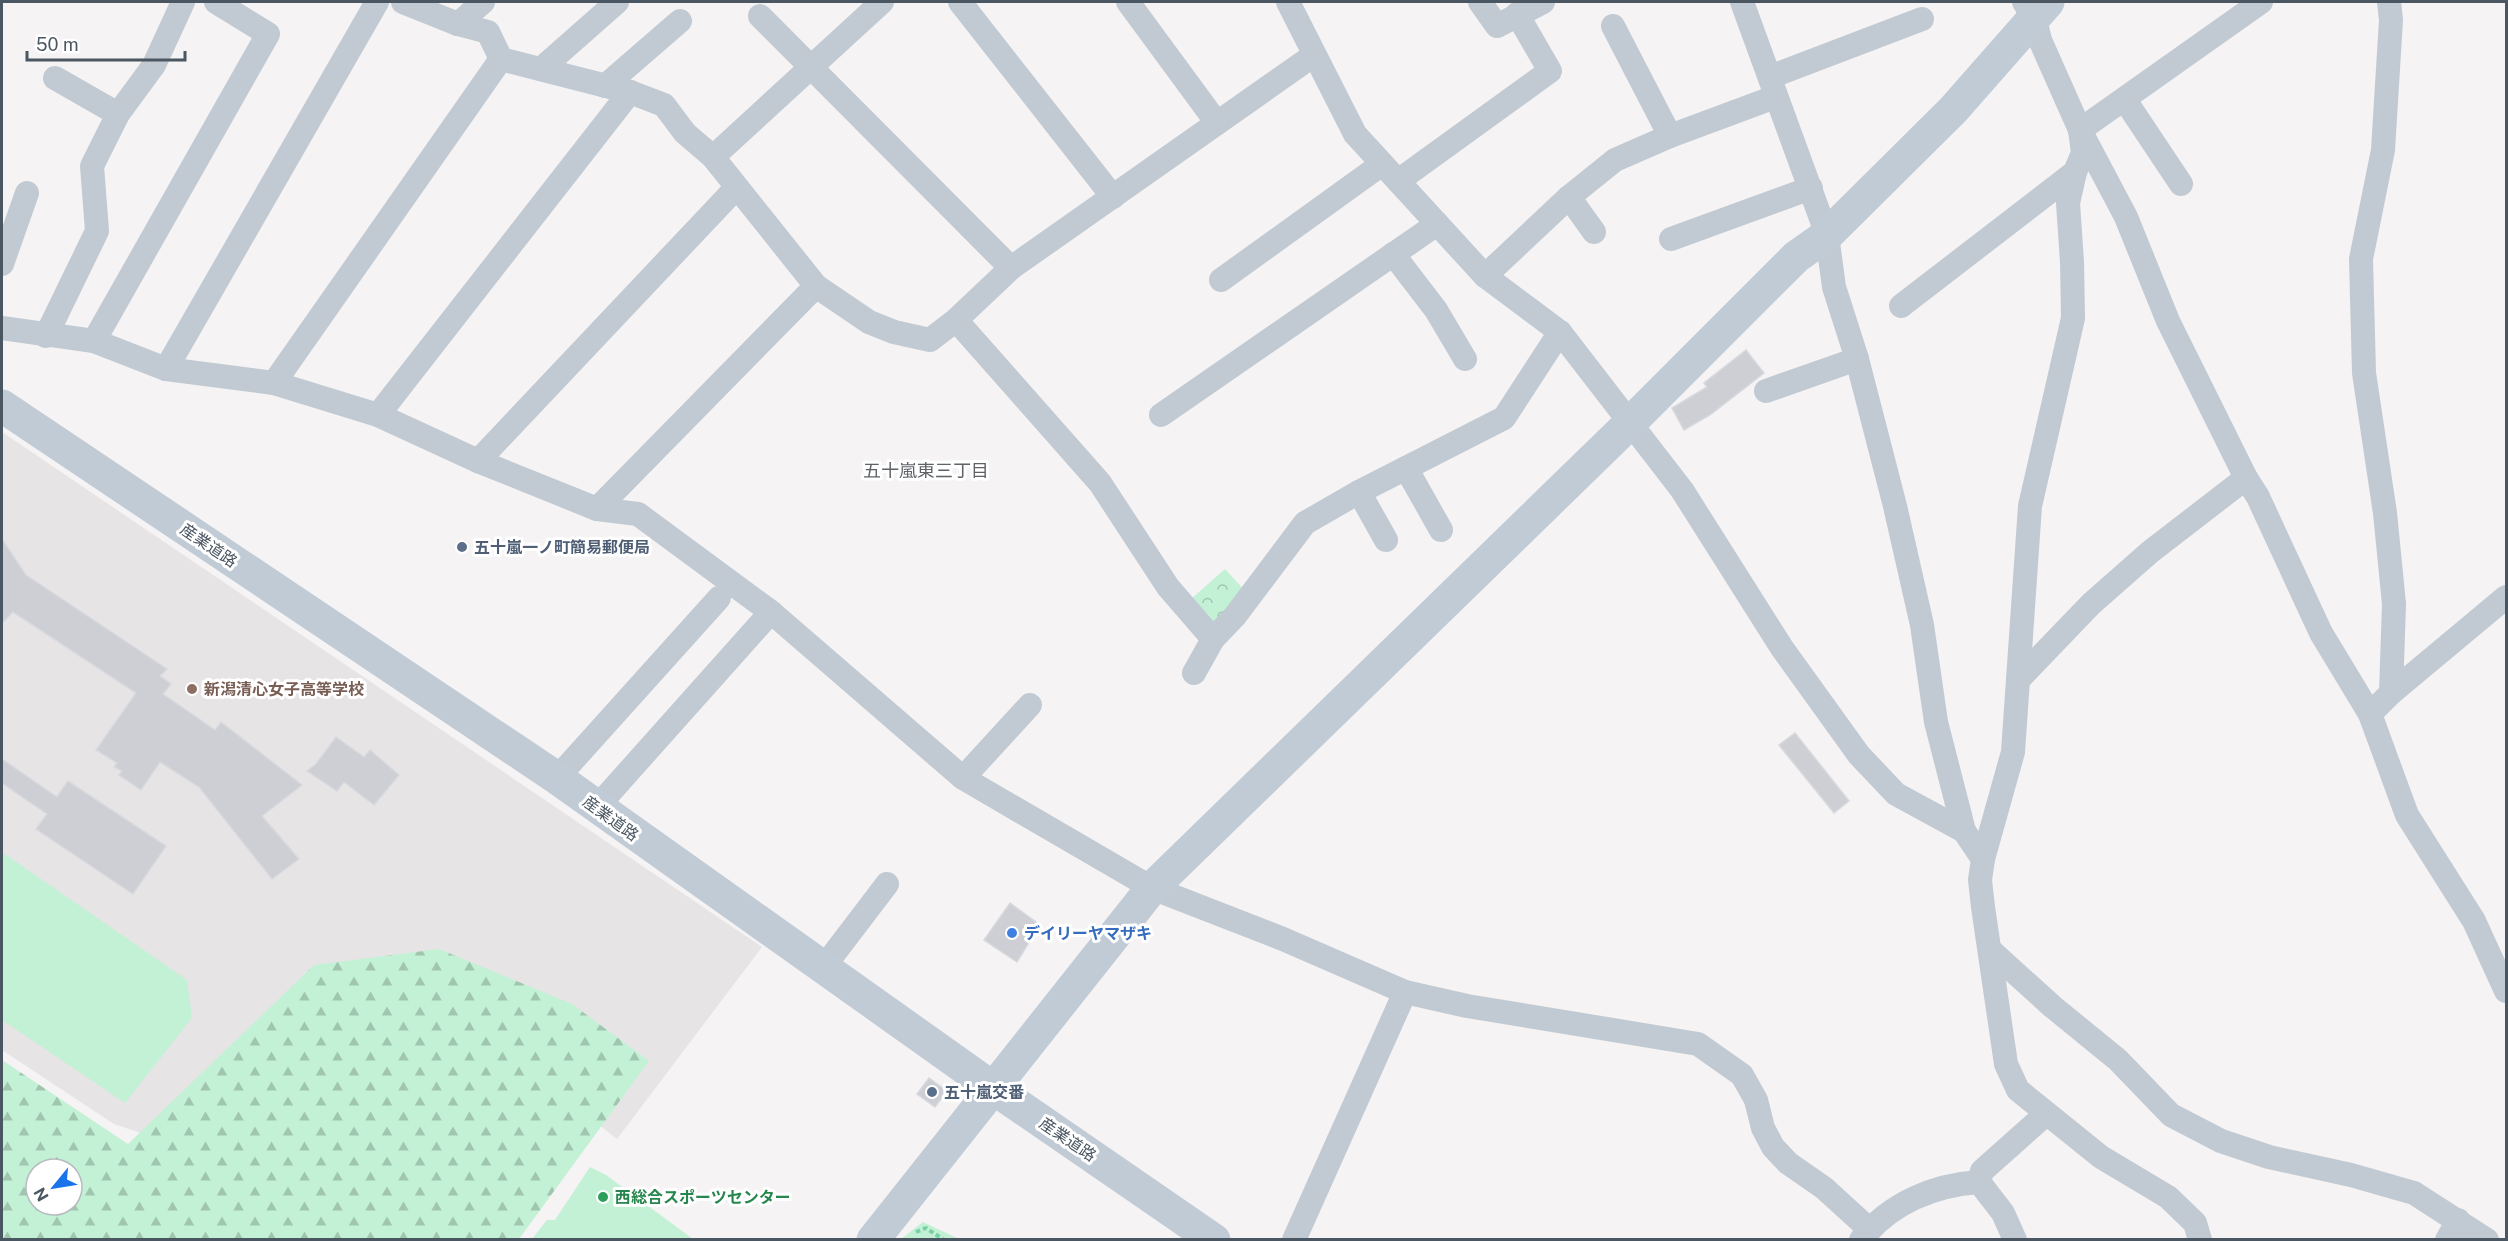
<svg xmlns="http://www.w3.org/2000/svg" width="2508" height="1241" font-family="'Public Sans','Noto Sans JP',sans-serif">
	<defs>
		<pattern id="forest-firs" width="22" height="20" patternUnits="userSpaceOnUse" patternTransform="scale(1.5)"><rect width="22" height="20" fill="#c3f1d5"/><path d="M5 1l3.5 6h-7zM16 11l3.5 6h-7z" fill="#a0c6b0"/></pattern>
		<pattern id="park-crowns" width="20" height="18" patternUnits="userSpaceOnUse" patternTransform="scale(1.5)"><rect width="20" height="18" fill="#c3f1d5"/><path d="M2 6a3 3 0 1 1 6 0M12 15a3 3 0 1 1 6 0" fill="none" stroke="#a0c6b0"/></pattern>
	</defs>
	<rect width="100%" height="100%" fill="#f5f3f3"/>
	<path fill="#e6e4e5" d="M2,432L762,947L617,1139L537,1076L141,1133L114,1124L2,1050Z"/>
	<path fill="url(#forest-firs)" fill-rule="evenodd" d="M439,949L572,1004L649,1061L519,1239H2V1060L128,1144L314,965ZM36,1169H72V1205H36Z"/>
	<path fill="url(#park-crowns)" d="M1225,569L1247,593L1212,625L1191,599Z"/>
	<g fill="#c3f1d5">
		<path d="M2,852L187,980L192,1018L125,1103L2,1020Z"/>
		<path d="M590,1167L606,1175L693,1239H532L547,1220H555Z"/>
		<path d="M923,1222L959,1239H901Z"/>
	</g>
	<g fill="#cdcfd5" stroke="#d7d9de" stroke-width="1.5">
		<path d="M1746,350L1764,373L1710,415L1684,430L1672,408L1707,387L1704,383Z"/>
		<path d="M2,539L26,575L167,669L160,676L171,684L163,694L215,730L221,722L302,785L262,816L299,859L272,879L199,787L160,762L141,790L119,775L122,771L114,767L117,763L96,750L136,693L13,612L2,623Z"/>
		<path d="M1795,733L1849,801L1834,813L1779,745Z"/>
		<path d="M336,737L364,757L370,750L399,775L374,805L344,782L337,791L307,771L316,764Z"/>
		<path d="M2,759L57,797L68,781L166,846L133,894L36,829L47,814L2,783Z"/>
		<path d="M1010,903L1040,925L1017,962L984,940Z"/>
		<path d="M929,1078L947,1091L935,1107L917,1094Z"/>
	</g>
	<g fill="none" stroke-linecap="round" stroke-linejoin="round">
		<path stroke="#7ad0a6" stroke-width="4" stroke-dasharray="4.5 3" stroke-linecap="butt" d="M916,1232L926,1228L944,1240"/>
		<g stroke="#c1cad2" stroke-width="24">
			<path d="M403,2L458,24L488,32L501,59"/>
			<path d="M960,2L1113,197"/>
			<path d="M1128,2L1217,123"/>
			<path d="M1288,2L1355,134L1485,276L1560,332L1682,490L1782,648L1859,755L1896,794L1964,831L1983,859"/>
			<path d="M1480,2L1497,26L1543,2"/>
			<path d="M1742,2L1827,235L1834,287L1857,359L1895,506L1922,625L1936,722L1964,831"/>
			<path d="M2024,2L2035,20L2040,40L2080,130L2126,217L2168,321L2246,478L2258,497L2321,633L2370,714L2407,815L2474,921L2506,991"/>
			<path d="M760,16L1011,268"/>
			<path d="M458,24L483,2"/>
			<path d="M1613,26L1670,136"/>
			<path d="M541,69L617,2"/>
			<path d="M1770,77L1922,19"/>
			<path d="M55,78L118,114"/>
			<path d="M605,86L680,21"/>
			<path d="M2125,100L2181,184"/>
			<path d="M2080,130L2083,153L2075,172L2068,203L2072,262L2073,318L2030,506L2013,752L1983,859L1980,880L1983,907L2006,1064L2018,1090L2101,1157L2168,1197L2195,1223L2200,1240"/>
			<path d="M2080,130L2261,2"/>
			<path d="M713,157L882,2"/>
			<path d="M1398,181L1550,71L1517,14"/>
			<path d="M1569,197L1594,232"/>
			<path d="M1671,239L1811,188"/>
			<path d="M1393,254L1436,310L1465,359"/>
			<path d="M2,264L27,193"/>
			<path d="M1485,276L1569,197L1615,160L1670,136L1775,97"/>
			<path d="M1221,280L1382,164"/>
			<path d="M1901,306L2075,172"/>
			<path d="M956,320L1100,483L1168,587L1213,639"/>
			<path d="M2,328L94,341L166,369L274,383L378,415L478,461L597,509L638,514L771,612L963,778L1152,888L1283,939L1405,992L1467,1006L1698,1044L1742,1075L1756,1100L1763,1128L1773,1147L1788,1163L1824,1188L1869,1229"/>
			<path d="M46,336L97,231L92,166L118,114L154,65L183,2"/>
			<path d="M94,341L268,34L216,2"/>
			<path d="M166,369L377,2"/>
			<path d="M274,383L501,59L630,92"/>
			<path d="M1766,391L1857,359"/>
			<path d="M378,415L630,92L664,105L685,133L713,157L816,286L869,322L894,332L930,340L956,320L1011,268L1314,55"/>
			<path d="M1161,415L1437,224"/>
			<path d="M478,461L736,188"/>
			<path d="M1406,468L1441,530"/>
			<path d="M1359,492L1386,540"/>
			<path d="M597,509L816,286"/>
			<path d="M1194,673L1213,639L1235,616L1305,523L1359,492L1504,418L1560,332"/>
			<path d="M2018,680L2091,604L2150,552L2246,478"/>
			<path d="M2391,693L2506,597"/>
			<path d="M2370,714L2391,693L2394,604L2385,513L2364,373L2361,259L2383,150L2391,20L2389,2"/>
			<path d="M557,778L719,598"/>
			<path d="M963,778L1030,705"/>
			<path d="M596,808L771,612"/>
			<path d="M1990,950L2053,1007L2118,1060L2171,1115L2221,1141L2269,1157L2351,1175L2414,1193L2487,1240"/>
			<path d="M823,968L887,884"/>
			<path d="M1294,1240L1405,992"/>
			<path d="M1861,1240C1890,1203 1934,1185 1979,1182"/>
			<path d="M2015,1240L2003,1213L1979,1182L1982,1171L2046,1114"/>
			<path d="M2447,1240L2458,1220"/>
		</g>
		<g stroke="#c1cbd6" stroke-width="33">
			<path d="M2,406L557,778L993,1088L1214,1240"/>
			<path d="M873,1240L1152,888L1630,423L1796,257L1827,235L1953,110L2048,2"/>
		</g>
	</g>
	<g fill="#5c6f8a" stroke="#fff" stroke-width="2">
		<circle cx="462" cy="547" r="6"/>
		<circle cx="932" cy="1092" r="6"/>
	</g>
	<circle fill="#8d6e63" stroke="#fff" stroke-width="2" cx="192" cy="689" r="6"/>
	<circle fill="#3f7fe0" stroke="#fff" stroke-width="2" cx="1012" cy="933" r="6"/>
	<circle fill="#2e9e5b" stroke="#fff" stroke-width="2" cx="603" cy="1197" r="6"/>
	<g text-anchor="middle" stroke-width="6" stroke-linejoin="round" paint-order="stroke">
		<g font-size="16" fill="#4a5661" stroke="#fff">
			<text transform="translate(209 545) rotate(34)" y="6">産業道路</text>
			<text transform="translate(611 818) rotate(36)" y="6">産業道路</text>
			<text transform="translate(1068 1139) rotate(34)" y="6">産業道路</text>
		</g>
		<g font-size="16" font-weight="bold" fill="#4e5e75" stroke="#fff" text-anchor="start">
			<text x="474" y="553">五十嵐一ノ町簡易郵便局</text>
			<text x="944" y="1098">五十嵐交番</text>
		</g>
		<g font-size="16" font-weight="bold" fill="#785e54" stroke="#fff" text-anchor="start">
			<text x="204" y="695">新潟清心女子高等学校</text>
		</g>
		<g font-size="16" font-weight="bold" fill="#366cbe" stroke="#fff" text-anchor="start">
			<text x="1024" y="939">デイリーヤマザキ</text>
		</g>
		<g font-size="16" font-weight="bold" fill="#27864d" stroke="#fff" text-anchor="start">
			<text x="615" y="1203">西総合スポーツセンター</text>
		</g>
		<g font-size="18" fill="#5f6368" stroke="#fff">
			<text x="926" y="477">五十嵐東三丁目</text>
		</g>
	</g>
	<rect width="2508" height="1241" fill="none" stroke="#4a5661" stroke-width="6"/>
	<g transform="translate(54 1187) rotate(240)"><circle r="28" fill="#ffffff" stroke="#b7bbc0" stroke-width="1.5"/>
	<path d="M0-4.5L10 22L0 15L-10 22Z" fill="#1a73e8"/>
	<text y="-9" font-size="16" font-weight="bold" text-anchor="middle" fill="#4a5661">N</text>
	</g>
	<path d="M27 51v9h158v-9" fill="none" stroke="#4a5661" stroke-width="3"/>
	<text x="36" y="51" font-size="18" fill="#4a5661" stroke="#ffffff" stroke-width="4.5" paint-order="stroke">50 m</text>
</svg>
